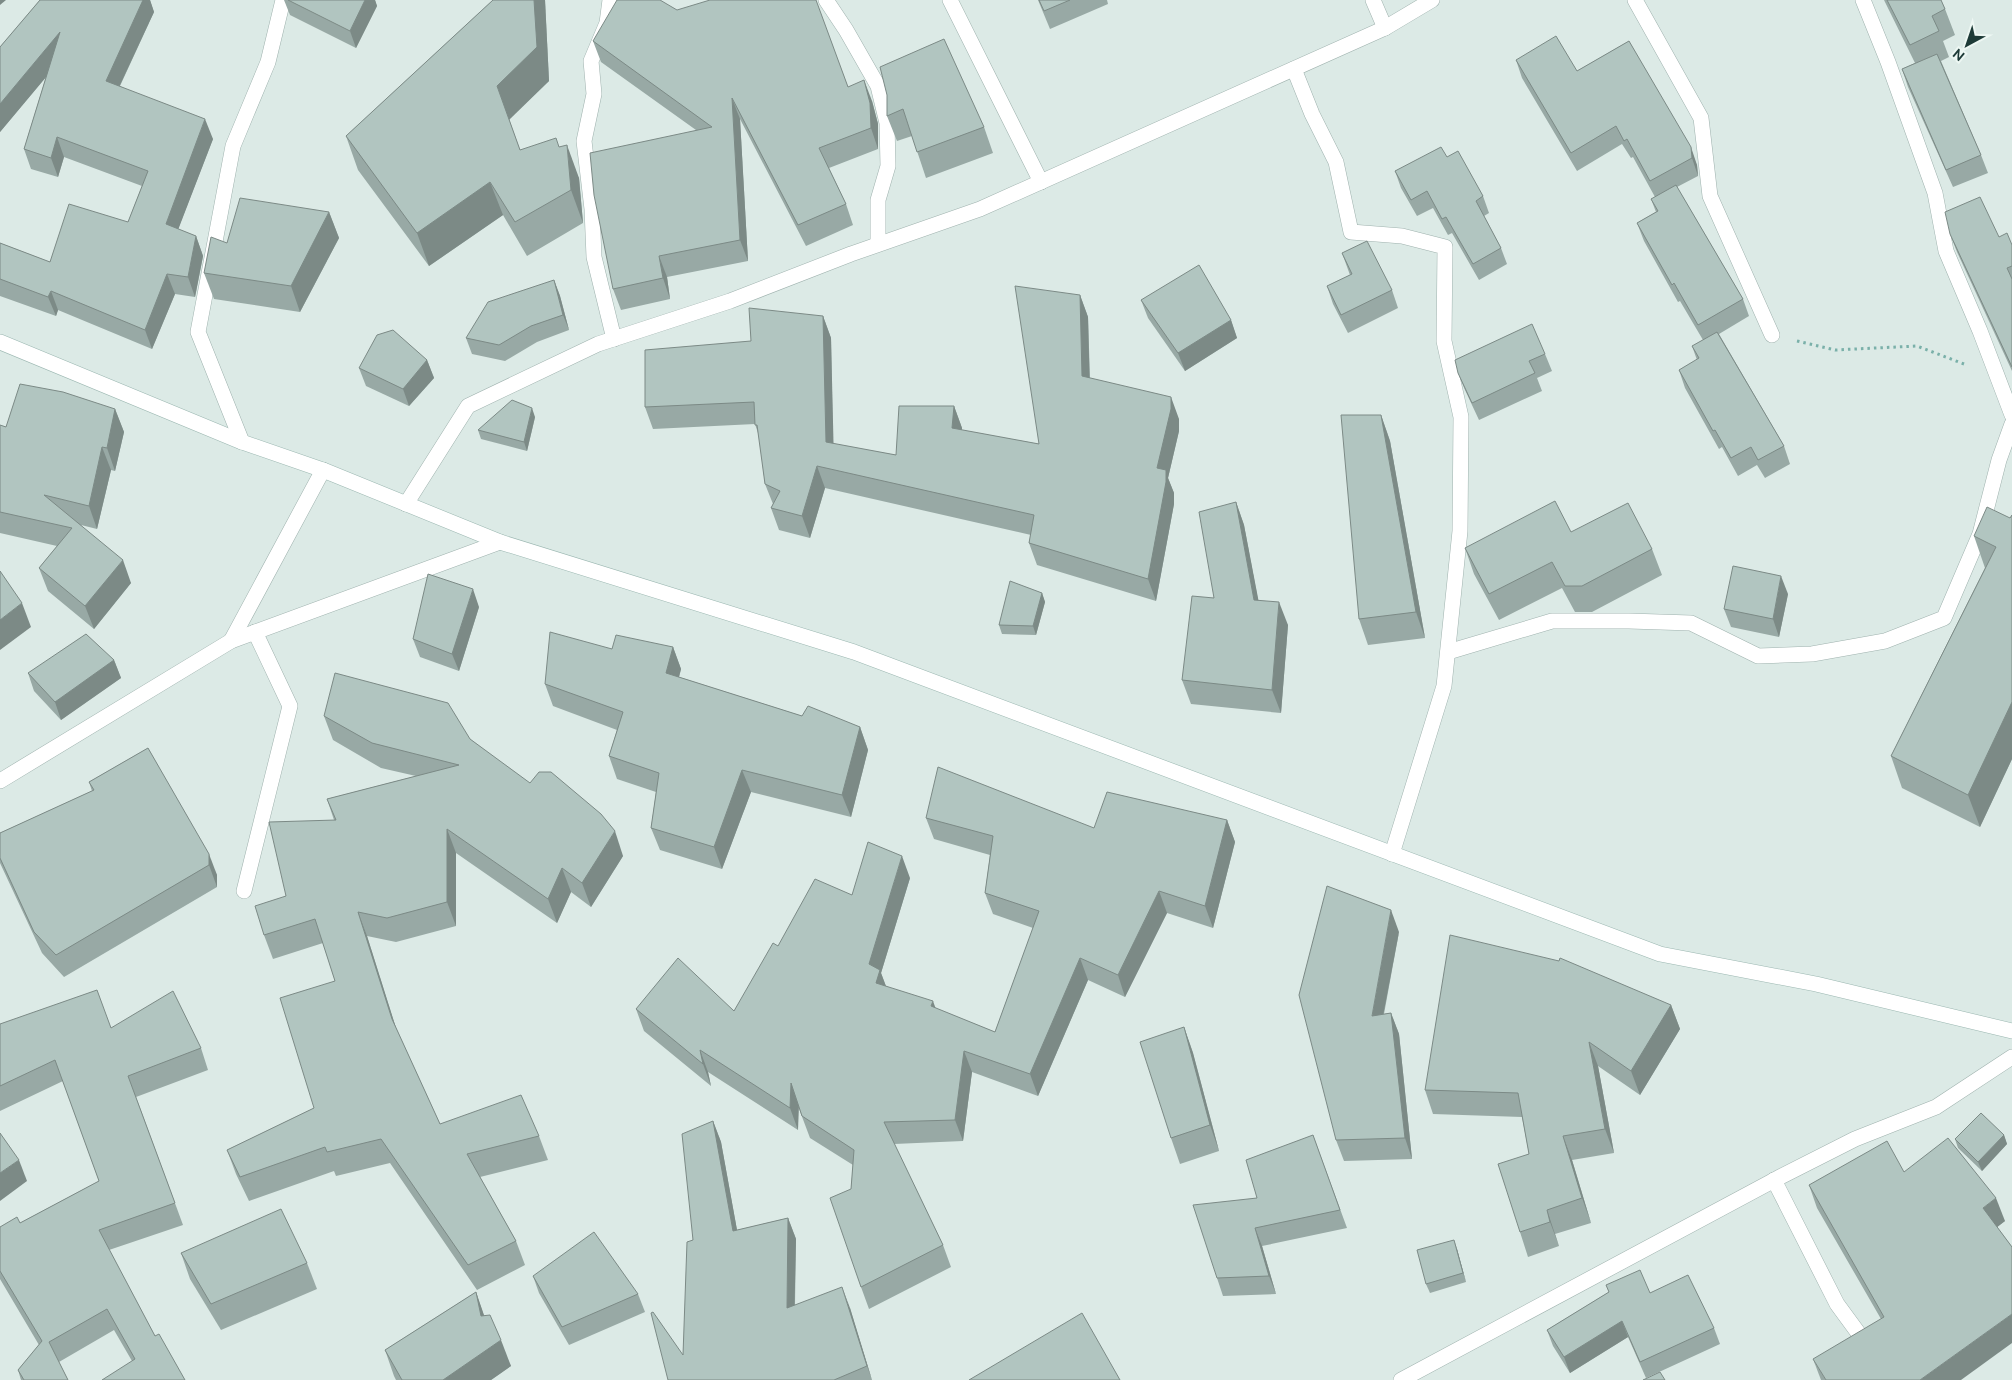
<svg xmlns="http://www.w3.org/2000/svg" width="2012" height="1380" font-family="Ubuntu,sans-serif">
	<rect width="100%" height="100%" fill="#dceae6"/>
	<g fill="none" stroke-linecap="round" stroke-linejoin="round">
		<g stroke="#9fb2ae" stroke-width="16">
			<g id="street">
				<path d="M610,0L607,23L591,61L594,94L584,141L592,209L594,257L614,339"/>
				<path d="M826,0L846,30L878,86L887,123L888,166L878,200V244"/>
				<path d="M950,0L1041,182"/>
				<path d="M1373,0L1385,28"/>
				<path d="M1635,0L1701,118L1710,196L1772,335"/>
				<path d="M1863,0L1888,62L1935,193L1946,251L1980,331L2012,415"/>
				<path d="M1294,69L1312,114L1336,162L1351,232L1402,236L1445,247L1444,341L1461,417L1460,531L1444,686L1392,854"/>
				<path d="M242,442L198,332L233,146L268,62L283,0"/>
				<path d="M406,504L468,406L598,344L730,301L851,254L980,209L1385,28L1432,0"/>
				<path d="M231,641L323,470"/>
				<path d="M1448,652L1552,621H1629L1691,623L1758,656L1812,654L1885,641L1944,618L1980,534L1999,460L2012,424"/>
				<path d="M0,781L231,641L500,542"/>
				<path d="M244,891L290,706L255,632"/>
				<path d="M1774,1180L1837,1304L1859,1334"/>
				<path d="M1401,1380L1778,1178L1855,1139L1936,1107L2012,1057"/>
			</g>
		</g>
		<g stroke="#9bb7b1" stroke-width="16">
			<path id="secondary" d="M0,342L242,442L323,470L500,542L854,652L1660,954L1816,984L2012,1031"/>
		</g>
		<path stroke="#7ab0a9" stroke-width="3" stroke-dasharray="2.5 4" stroke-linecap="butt" d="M1797,341L1835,350L1917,346L1964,364"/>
		<use href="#street" stroke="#fff" stroke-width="15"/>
		<use href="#secondary" stroke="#fff" stroke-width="15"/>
	</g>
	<g fill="#98a9a5">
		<path d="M40,0H150L154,12L120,86L213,139L178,229L196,236L203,256L195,297L175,294L152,349L58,310L56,316L0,296V243L50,262L128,222L142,186L64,157L58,177L31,169L24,149L46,77L0,132V47Z"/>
		<path d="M284,0H375L377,6L356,48L290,15Z"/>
		<path d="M493,0H545L549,81L509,119L520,150L559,147L579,178L583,223L527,256L503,215L429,266L358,170L346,136Z"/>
		<path d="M1038,0H1107L1108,4L1050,29Z"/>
		<path d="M1884,0H1941L1945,9L1955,35L1943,41L1949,57L1941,61L1981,155L1988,173L1953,187L1908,87L1902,69L1915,63Z"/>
		<path d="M816,2L848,87L872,101L878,124V149L829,168L846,204L853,225L806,246L740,119L748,261L667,277L670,299L621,310L613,289L696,130L601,62L593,41L677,10Z"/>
		<path d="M1629,41L1697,165L1698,176L1677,187L1743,299L1749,316L1719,334L1784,446L1790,464L1765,478L1757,465L1738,476L1722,447L1719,449L1685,388L1679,370L1697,360L1692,346L1703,340L1680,301L1678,302L1644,241L1637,223L1656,212L1651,199L1655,197L1633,157L1631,158L1622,144L1577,171L1522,78L1516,60L1577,71Z"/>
		<path d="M887,95L984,127L993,153L926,178L912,136L897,141L887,116Z"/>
		<path d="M1447,157L1483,196L1489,213L1484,216L1501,248L1507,264L1479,280L1452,233L1448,235L1433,208L1417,216L1401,188L1395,171Z"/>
		<path d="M329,212L339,238L300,312L214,299L204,273L227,243Z"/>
		<path d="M1950,234L1999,237L2012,245V371L1957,252Z"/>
		<path d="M1342,253L1392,290L1398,308L1348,333L1333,304L1327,286L1350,275Z"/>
		<path d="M554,280L560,296L569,330L537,342L505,361L472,354L466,338Z"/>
		<path d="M1080,295L1088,317L1090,378L1179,419V431L1168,478L1174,493V504L1156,601L1037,565L1029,543L1031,535L825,488L810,538L779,530L771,508L773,504L765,484L759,436L755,424L653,429L645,407L751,341L823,316L831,338L833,444L896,455L954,406L962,428V430L1039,444Z"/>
		<path d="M1141,300L1231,320L1237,338L1185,371L1148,318Z"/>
		<path d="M1545,354L1552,371L1537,378L1542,391L1479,420L1465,390L1458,373Z"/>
		<path d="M427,360L434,378L409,406L366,386L359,368Z"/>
		<path d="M115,409L124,432L115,471L111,470L97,529L81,525L131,583L94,629L48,591L39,568L57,546L0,533V425L6,427Z"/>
		<path d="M1381,415L1390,441L1425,638L1368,645L1359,619Z"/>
		<path d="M535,417L527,451L481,439L478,430Z"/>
		<path d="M1236,502L1244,525L1258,600L1288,625L1281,713L1191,704L1182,680L1214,598Z"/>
		<path d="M2012,515V759L1980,827L1902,788L1891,756L1985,568L1974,536L2010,518Z"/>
		<path d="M1571,532L1652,549L1662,575L1592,612H1575L1562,588L1499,620L1474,574L1465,548Z"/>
		<path d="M1042,593L1045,602L1036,635L1002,634L999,625Z"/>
		<path d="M1788,594L1779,637L1731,627L1724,609Z"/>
		<path d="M479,607L459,671L420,657L413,639Z"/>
		<path d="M673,647L681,669L679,677L802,716L860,727L868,750L851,817L751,792L722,869L660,850L651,828L656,792L617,779L609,756L617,730L553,706L545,684L612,649Z"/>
		<path d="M114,660L121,678L61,720L34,691L28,673Z"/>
		<path d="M324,716L470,739L623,856L591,907L571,892L557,923L456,853V926L396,942L367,936L396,1028L440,1124L539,1136L548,1160L480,1177L516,1241L525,1265L477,1290L390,1163L336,1176L334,1171L249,1201L236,1174L227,1150L314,1108L335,981L323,943L273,959L264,935L286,896L334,820L327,799L416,776L381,768L333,740Z"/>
		<path d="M148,748L217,875V887L64,977L42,953L0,863V833L92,791L89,782Z"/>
		<path d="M926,818L1094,828L1227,820L1235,842L1213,928L1167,913L1125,997L1088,980L1038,1096L972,1072L963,1141L894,1144L943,1245L951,1267L869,1309L861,1287L851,1189L853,1165L810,1138L798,1106V1130L708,1072L711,1086L644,1031L636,1009L734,1011L778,946L852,895L910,878L881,973L886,986L935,1008L995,1032L1033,928L993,914L985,893L990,855L934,839Z"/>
		<path d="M1399,932L1384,1014L1391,1013L1399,1034L1412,1159L1344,1161L1336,1140Z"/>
		<path d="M1671,1005L1680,1029L1640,1095L1598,1066L1614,1153L1572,1160L1591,1223L1555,1234L1559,1246L1528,1257L1520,1232L1529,1154L1522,1117L1433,1114L1425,1090Z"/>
		<path d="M0,1024L111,1028L201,1048L208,1070L136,1097L183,1225L109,1250L155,1336L185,1380L132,1361L114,1330L59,1362L68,1380H21L18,1370L39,1345L0,1279V1227L20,1223L99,1181L63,1081L0,1111Z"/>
		<path d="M1184,1027L1193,1053L1219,1151L1180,1164L1171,1138Z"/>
		<path d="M713,1121L721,1142L737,1230L788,1218L796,1239L795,1305L850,1308L872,1380H668L683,1355L693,1240Z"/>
		<path d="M1313,1135L1347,1228L1262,1246L1276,1294L1223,1296L1217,1278L1257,1198Z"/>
		<path d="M2004,1135L2007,1144L1982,1171L1958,1148L1955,1139Z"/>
		<path d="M1904,1172L2005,1221L1997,1227L2012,1247L1881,1319L1817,1208L1809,1185Z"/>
		<path d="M1457,1249L1466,1282L1430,1293L1426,1284Z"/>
		<path d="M181,1253L307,1263L317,1289L221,1330L190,1279Z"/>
		<path d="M533,1276L638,1294L645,1312L569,1345L539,1293Z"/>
		<path d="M1606,1285L1714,1328L1720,1344L1646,1378L1628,1337L1570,1373L1553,1346L1547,1330L1609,1292Z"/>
		<path d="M476,1292L484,1316L511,1366L491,1380H396L394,1376L385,1350Z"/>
		<path d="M1813,1359L1826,1380H1821Z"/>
	</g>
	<g fill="#7c8a86">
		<path d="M0,0H6L0,5Z"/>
		<path d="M143,0H150L154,12L113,100L106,81Z"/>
		<path d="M365,0H375L377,6L356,48L350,31Z"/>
		<path d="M534,0H545L549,81L509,120L497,86Z"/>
		<path d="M60,32L67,52L0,132V104Z"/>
		<path d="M864,80L872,101L878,124V149L871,128Z"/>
		<path d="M732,98L740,119L748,261L740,240Z"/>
		<path d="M205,119L213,139L173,243L166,224Z"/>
		<path d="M57,137L64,157L58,177L51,158Z"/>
		<path d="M567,145L579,178L583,223L571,190Z"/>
		<path d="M1691,147L1697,165L1698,176L1692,158Z"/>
		<path d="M490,182L503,215L429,266L417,233Z"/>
		<path d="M329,212L339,238L300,312L291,286Z"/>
		<path d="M196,236L203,256L195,297L188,277Z"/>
		<path d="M659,256L667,277L670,299L663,278Z"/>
		<path d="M167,274L175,294L152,349L145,330Z"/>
		<path d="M554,280L560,296L569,330L563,315Z"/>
		<path d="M51,291L58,310L56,316L48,297Z"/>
		<path d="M1080,295L1088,317L1090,398L1082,376Z"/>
		<path d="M823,316L831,338L834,464L826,442Z"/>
		<path d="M1231,320L1237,338L1185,371L1178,353Z"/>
		<path d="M427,360L434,378L409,406L403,389Z"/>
		<path d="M1171,397L1179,419V431L1168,478L1174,493V504L1156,601L1148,579L1157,468Z"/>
		<path d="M954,406L962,428L960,450L952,428Z"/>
		<path d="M532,408L535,417L527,451L524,442Z"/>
		<path d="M115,409L124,432L115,471L107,448Z"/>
		<path d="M1381,415L1390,441L1425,638L1416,612Z"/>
		<path d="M102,447L111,470L97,529L89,506Z"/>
		<path d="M817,466L825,488L810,538L802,516Z"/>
		<path d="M1236,502L1244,525L1263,624L1254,600Z"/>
		<path d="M123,560L131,583L94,629L85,606Z"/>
		<path d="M1781,576L1788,594L1779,637L1773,619Z"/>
		<path d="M473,589L479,607L459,671L452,654Z"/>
		<path d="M1042,593L1045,602L1036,635L1033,626Z"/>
		<path d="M1279,602L1288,625L1281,713L1272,690Z"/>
		<path d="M22,603L31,627L0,650V620Z"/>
		<path d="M673,647L681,669L674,696L666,673Z"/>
		<path d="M114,660L121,678L61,720L55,702Z"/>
		<path d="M2012,702V759L1980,827L1968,795Z"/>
		<path d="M860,727L868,750L851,817L842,795Z"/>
		<path d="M742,770L751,792L722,869L714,847Z"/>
		<path d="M1227,820L1235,842L1213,928L1205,906Z"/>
		<path d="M447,829L456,853V926L447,902Z"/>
		<path d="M615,831L623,856L591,907L582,883Z"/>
		<path d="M209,854L217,875V887L209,865Z"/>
		<path d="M902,856L910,878L881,973L888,992L884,1005L869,964Z"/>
		<path d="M562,868L571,892L557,923L548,899Z"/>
		<path d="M1159,891L1167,913L1125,997L1118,975Z"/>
		<path d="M1391,910L1399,932L1379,1037L1372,1016Z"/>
		<path d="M358,912L367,936L401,1044L392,1019Z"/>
		<path d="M1080,958L1088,980L1038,1096L1030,1074Z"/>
		<path d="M933,1001L941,1023L931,1006Z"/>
		<path d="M1671,1005L1680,1029L1640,1095L1631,1071Z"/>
		<path d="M1391,1013L1399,1034L1412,1159L1405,1138Z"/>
		<path d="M1184,1027L1193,1053L1219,1151L1210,1125Z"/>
		<path d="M1589,1042L1598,1066L1614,1153L1605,1129Z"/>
		<path d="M700,1050L708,1072L711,1086L703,1064Z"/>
		<path d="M964,1051L972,1072L963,1141L955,1120Z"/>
		<path d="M791,1083L799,1105L798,1130L790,1108Z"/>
		<path d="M713,1121L721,1142L741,1252L733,1231Z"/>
		<path d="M2004,1135L2007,1144L1982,1171L1978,1162Z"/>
		<path d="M1563,1136L1572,1160L1591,1223L1582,1198Z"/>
		<path d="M19,1160L27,1181L0,1201V1173Z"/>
		<path d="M1996,1198L2005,1221L1992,1231L1983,1208Z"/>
		<path d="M1547,1210L1559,1246L1550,1222Z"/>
		<path d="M788,1218L796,1239L794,1329L787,1308Z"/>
		<path d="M1255,1228L1262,1246L1276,1294L1269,1276Z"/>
		<path d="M1454,1240L1457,1249L1466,1282L1463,1273Z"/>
		<path d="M842,1287L850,1308L872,1380L867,1366Z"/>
		<path d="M476,1292L485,1318L481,1316Z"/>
		<path d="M2012,1314V1343L1961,1380H1920Z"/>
		<path d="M1622,1321L1628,1337L1570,1373L1564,1357Z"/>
		<path d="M501,1340L511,1366L491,1380H443Z"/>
	</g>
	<g fill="#b1c5c0" stroke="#7c8a86">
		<path d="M40,0H143L106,81L205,119L166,224L196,236L188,277L167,274L145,330L51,291L48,297L0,279V243L50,262L69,204L128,222L148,171L57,137L51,158L24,149L60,32L0,104V47Z"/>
		<path d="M288,0H365L350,31Z"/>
		<path d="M493,0H534L537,47L497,86L520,150L556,138L559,147L567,145L571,190L515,222L490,182L417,233L346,136Z"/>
		<path d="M617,0H660L677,10L710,0H816L848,87L864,80L870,103L871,128L819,148L846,204L798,225L732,98L740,240L659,256L663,278L613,289L594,195L590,153L712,127L593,41Z"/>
		<path d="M1039,0H1070L1044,11Z"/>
		<path d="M1887,0H1941L1945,9L1932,16L1939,31L1910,45Z"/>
		<path d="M1556,36L1577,71L1629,41L1691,147L1692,158L1650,181L1627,139L1624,141L1616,126L1571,153L1516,60Z"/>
		<path d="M944,39L984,127L917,152L903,109L887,116V95L880,67Z"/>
		<path d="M1937,54L1981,155L1946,170L1902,69Z"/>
		<path d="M1441,147L1447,157L1458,151L1483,196L1476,201L1501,248L1473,264L1446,217L1442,219L1427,191L1411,200L1395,171Z"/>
		<path d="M1676,185L1743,299L1698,325L1674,283L1672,285L1637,223L1658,211L1651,199Z"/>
		<path d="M1980,197L1999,237L2007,233L2012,245V266L2007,268L2012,279V367L1950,234L1945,212Z"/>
		<path d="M240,198L329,212L291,286L204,273L211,237L227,243Z"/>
		<path d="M1367,241L1392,290L1341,315L1327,286L1352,274L1342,253Z"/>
		<path d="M1199,265L1231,320L1178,353L1141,300Z"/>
		<path d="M554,280L563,315L531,326L499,345L466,338L488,302Z"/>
		<path d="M1015,286L1080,295L1082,376L1171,397V409L1157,468L1166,470V482L1148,579L1029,543L1034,515L817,466L802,516L771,508L780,491L765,484L757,425H755L754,402L645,407V350L751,341L749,308L823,316L826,442L896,455L899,406H954L952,428L1039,444Z"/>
		<path d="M1532,324L1545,354L1529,361L1535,373L1472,403L1458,373L1455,360Z"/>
		<path d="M393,330L427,360L403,389L359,368L377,335Z"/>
		<path d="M1717,332L1784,446L1758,460L1751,447L1731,458L1715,430L1713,431L1679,370L1699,358L1692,346Z"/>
		<path d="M20,384L63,392L115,409L107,448L102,447L89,506L44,495L123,560L85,606L39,568L72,528L0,512V425L6,427Z"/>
		<path d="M512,400L532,408L524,442L478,430Z"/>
		<path d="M1341,415H1381L1416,612L1359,619Z"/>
		<path d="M1555,501L1571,532L1628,503L1652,549L1582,586H1565L1552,562L1489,594L1465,548Z"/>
		<path d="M1236,502L1254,600L1279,602L1272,690L1182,680L1192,596L1214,598L1199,512Z"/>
		<path d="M1987,507L2010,518L2012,515V702L1968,795L1891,756L1996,547L1974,536Z"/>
		<path d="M1733,566L1781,576L1773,619L1724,609Z"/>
		<path d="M0,571L22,603L0,620Z"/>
		<path d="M428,574L473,589L452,654L413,639Z"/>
		<path d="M1010,581L1042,593L1033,626L999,625Z"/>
		<path d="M550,632L612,649L616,635L673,647L666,673L802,716L808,706L860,727L842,795L742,770L714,847L651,828L659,773L609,756L623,712L545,684Z"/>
		<path d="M86,634L114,660L55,702L28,673Z"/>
		<path d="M335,673L448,703L470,739L530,783L539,772H551L601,814L615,831L582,883L562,868L548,899L447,829V902L387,918L358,912L392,1019L440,1124L521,1095L539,1136L467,1154L516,1241L468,1265L381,1139L327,1152L325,1147L240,1177L227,1150L314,1108L280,998L335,981L315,919L264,935L255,906L286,896L269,822L336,820L327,799L459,765L372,743L324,716Z"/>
		<path d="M148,748L209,854V865L56,955L34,932L0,858V833L94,790L89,782Z"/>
		<path d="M938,767L1094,828L1107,792L1227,820L1205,906L1159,891L1118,975L1080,958L1030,1074L964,1051L955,1120L884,1122L943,1245L861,1287L830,1198L851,1189L854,1150L802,1116L791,1083L790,1108L700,1050L703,1064L636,1009L678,958L734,1011L773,943L778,946L815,879L852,895L868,842L902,856L869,964L880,970L876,983L933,1001L931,1006L995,1032L1039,911L985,893L993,836L926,818Z"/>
		<path d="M1327,886L1391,910L1372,1016L1391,1013L1405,1138L1336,1140L1299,995Z"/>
		<path d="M1450,935L1559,961L1560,958L1671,1005L1631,1071L1589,1042L1605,1129L1563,1136L1582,1198L1547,1210L1550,1222L1520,1232L1498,1164L1529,1154L1518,1093L1425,1090Z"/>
		<path d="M97,990L111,1028L173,991L201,1048L128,1076L175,1203L99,1230L155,1336L159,1334L185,1380H102L135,1359L107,1309L49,1342L68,1380H24L18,1370L42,1341L0,1271V1227L17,1217L20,1223L99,1181L55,1060L0,1086V1024Z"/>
		<path d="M1184,1027L1210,1125L1171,1138L1140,1042Z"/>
		<path d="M1981,1113L2004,1135L1978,1162L1955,1139Z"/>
		<path d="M713,1121L733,1231L788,1218L787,1308L842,1287L867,1366L834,1380H668L651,1313L653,1312L683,1355L687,1242L693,1240L682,1134Z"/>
		<path d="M0,1133L19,1160L0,1173Z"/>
		<path d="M1313,1135L1340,1210L1255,1228L1269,1276L1217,1278L1193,1205L1257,1198L1246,1160Z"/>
		<path d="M1948,1138L1996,1198L1983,1208L2012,1247V1314L1920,1380H1826L1813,1359L1884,1317L1809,1185L1887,1141L1904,1172Z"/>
		<path d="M281,1209L307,1263L211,1304L181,1253Z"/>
		<path d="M594,1232L638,1294L562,1327L533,1276Z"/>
		<path d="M1454,1240L1463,1273L1426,1284L1417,1250Z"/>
		<path d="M1640,1270L1650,1293L1688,1275L1714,1328L1640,1362L1622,1321L1564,1357L1547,1330L1609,1292L1606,1285Z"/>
		<path d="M476,1292L481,1316L490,1315L501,1340L443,1380H402L385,1350Z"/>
		<path d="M1082,1313L1120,1380H969Z"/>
		<path d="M1660,1372L1665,1380H1643Z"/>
	</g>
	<g transform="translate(1967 45) rotate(220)" stroke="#edf7f3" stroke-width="4" paint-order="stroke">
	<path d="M0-4L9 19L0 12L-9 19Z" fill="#1d3a37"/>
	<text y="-8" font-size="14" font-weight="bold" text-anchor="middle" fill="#1d3a37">N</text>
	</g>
</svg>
